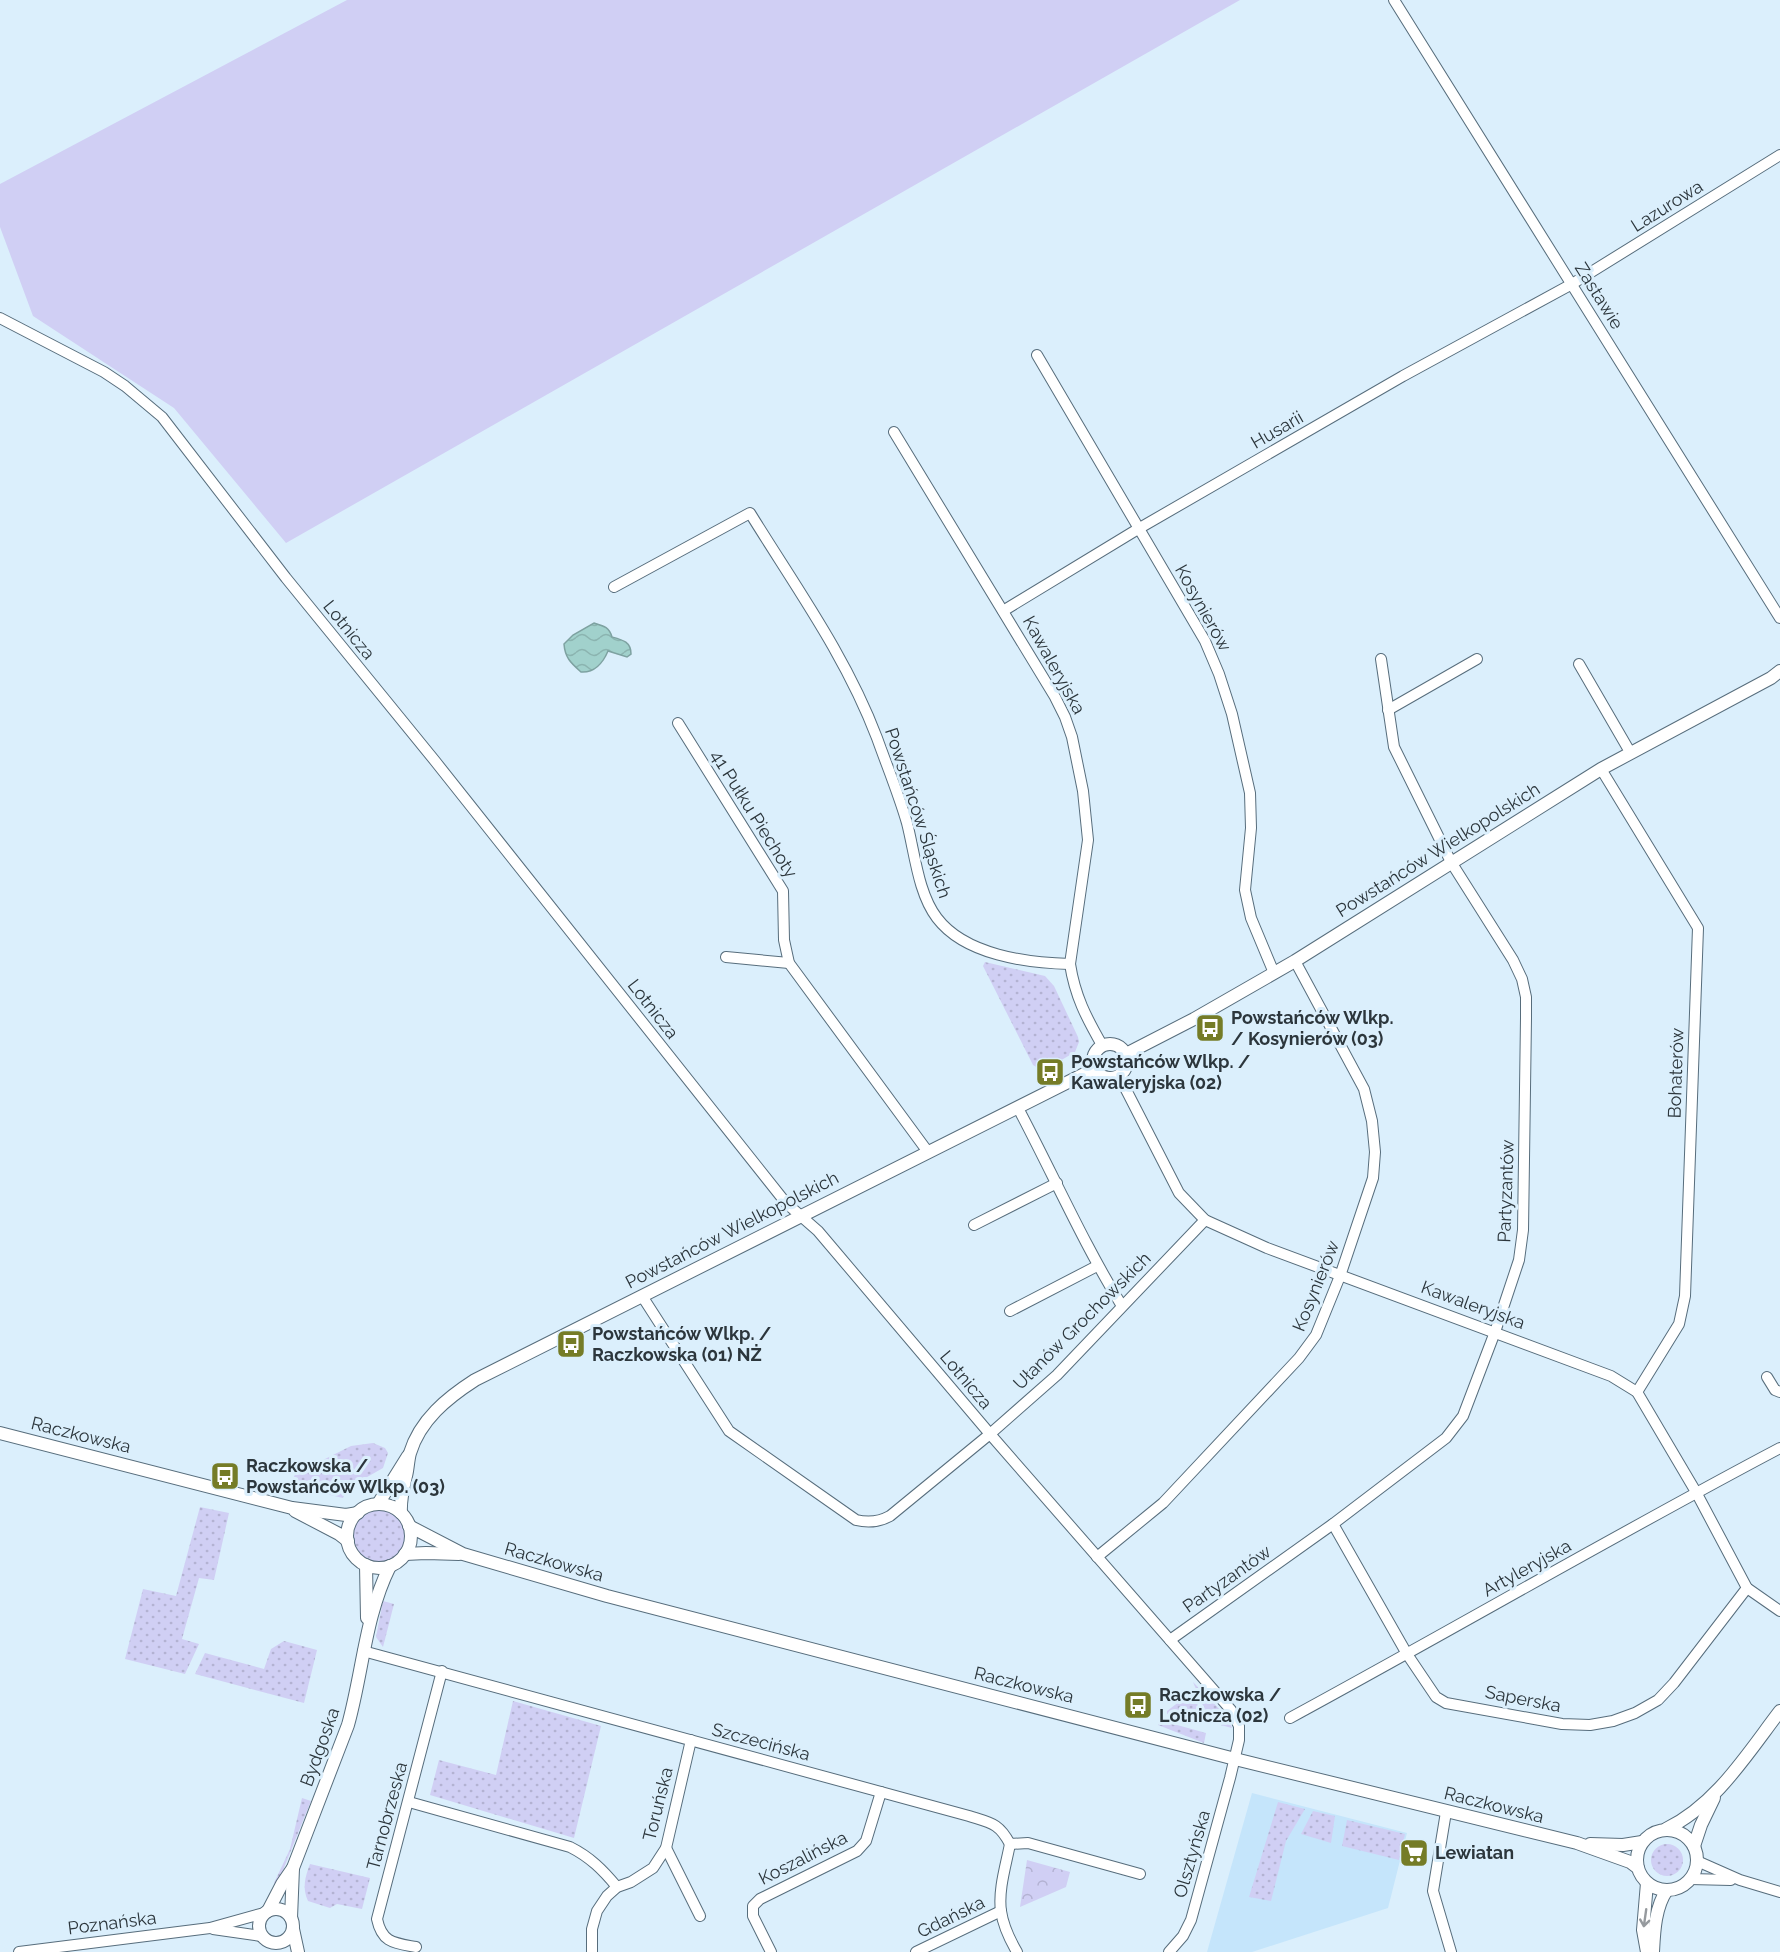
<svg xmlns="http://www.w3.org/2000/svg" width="1780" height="1952" font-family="Raleway,sans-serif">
	<defs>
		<pattern id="grass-dots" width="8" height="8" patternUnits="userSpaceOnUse" patternTransform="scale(1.5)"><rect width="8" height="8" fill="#d0cff4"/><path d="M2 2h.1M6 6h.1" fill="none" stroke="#b3b2d2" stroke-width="1.8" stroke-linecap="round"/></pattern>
		<pattern id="forest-crowns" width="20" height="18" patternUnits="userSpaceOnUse" patternTransform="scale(1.5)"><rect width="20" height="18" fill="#d0cff4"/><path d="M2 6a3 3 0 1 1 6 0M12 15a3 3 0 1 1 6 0" fill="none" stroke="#b3b2d2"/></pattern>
		<pattern id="water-waves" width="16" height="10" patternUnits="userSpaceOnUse" patternTransform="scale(1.5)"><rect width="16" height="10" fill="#a1d1cc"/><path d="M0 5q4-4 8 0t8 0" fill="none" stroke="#8bb4b0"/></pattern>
	</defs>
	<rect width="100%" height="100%" fill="#dbeffc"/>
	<path fill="#c5e5fb" d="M1252,1793L1407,1833L1388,1908L1252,1952H1207Z"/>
	<g fill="url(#grass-dots)">
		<path d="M985,962L1045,976L1054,986L1078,1037L1079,1042L1075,1052L1043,1071L1033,1065L983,966Z"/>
		<path d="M373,1443L385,1448L388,1453L383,1468L346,1489L343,1498L304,1489V1484L296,1485L293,1480L295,1474L351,1446Z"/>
		<circle cx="379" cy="1536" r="32"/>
		<path d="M200,1507L229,1513L214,1580L199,1578L182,1639L199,1644L185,1674L125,1659L143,1589L176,1596Z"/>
		<path d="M383,1601L394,1604L383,1647L376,1637Z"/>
		<path d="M284,1641L317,1650L304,1703L195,1674L205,1653L264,1669L271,1649Z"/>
		<path d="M1193,1682L1226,1716L1232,1728L1213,1723L1209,1720Z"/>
		<path d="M1192,1692L1204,1719L1203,1722L1200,1723L1167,1714V1711Z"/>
		<path d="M513,1701L601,1726L574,1838L430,1795L439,1760L496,1775Z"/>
		<path d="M1159,1720L1206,1733L1204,1743L1158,1725Z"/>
		<path d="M302,1798L311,1801L277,1885L274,1883L290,1849Z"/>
		<path d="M1278,1802L1305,1809L1286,1841L1271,1901L1249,1897Z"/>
		<path d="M1313,1811L1335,1816L1331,1843L1301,1834Z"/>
		<path d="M1347,1820L1405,1834L1399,1860L1342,1846Z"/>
		<circle cx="1667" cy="1860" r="16"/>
		<path d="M310,1864L370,1878L362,1909L337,1904L330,1908L308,1901C302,1888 305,1877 310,1864Z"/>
	</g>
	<path fill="url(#forest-crowns)" d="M1027,1860L1070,1872L1066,1887L1020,1907Z"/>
	<path fill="#d0cff4" d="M347,0H1240L286,543L174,408L33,316L0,227V184Z"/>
	<path fill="url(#water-waves)" stroke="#7ea2a1" stroke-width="1.5" d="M594,623C604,626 609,627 612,637C623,640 631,642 631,654L627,657L608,651C603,663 594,673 581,672C571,663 565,658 564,644L573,635Z"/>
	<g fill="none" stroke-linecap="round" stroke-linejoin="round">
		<g stroke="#576d7c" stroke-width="12">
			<g id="minor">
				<path d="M1394,0L1780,618"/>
				<path d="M0,318L104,372L125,386L162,417L286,578L435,761L786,1203L818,1231L990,1434L1231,1710L1239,1726V1740L1230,1778L1191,1920L1183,1936L1169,1952"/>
				<path d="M1037,355L1205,641L1219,674L1232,714L1250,793L1251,828L1245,890L1251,918L1274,973"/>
				<path d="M894,432L1055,697L1065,717L1072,737L1083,791L1088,840L1070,964C1075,996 1086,1017 1102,1045"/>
				<path d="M614,587L750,513C795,586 846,656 877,738C887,766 899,795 907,823C915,854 918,893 937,918C965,955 1027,963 1070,964"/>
				<path d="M1003,611L1138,529L1403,376L1572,284L1780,155"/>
				<path d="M1579,664L1630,752"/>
				<path d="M1388,710L1477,659"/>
				<path d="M678,723L783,891L784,940L789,963L928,1152"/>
				<path d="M1601,769L1698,928L1685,1296L1679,1324L1637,1392"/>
				<path d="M726,957L789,963"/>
				<path d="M1119,1076L1179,1193L1205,1220L1267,1248L1611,1376L1637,1392L1696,1492L1747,1588L1780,1611"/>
				<path d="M1018,1108C1053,1174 1083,1243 1122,1306"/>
				<path d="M974,1225L1057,1183"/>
				<path d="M642,1296L729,1431L856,1520C868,1523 879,1522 890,1516L990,1434L1057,1375L1205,1220"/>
				<path d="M1010,1311L1097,1266"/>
				<path d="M1767,1377L1775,1390L1780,1392"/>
				<path d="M1333,1524L1407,1654L1436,1697L1446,1703L1562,1724L1590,1725L1613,1721L1635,1713L1658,1700L1674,1683L1747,1588"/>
				<path d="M1097,1557L1163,1503L1299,1358L1316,1335L1340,1276L1373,1178L1375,1152L1372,1121L1364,1089L1295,961"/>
				<path d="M1170,1640L1333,1524L1446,1438L1463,1416L1495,1332L1519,1260L1523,1230L1526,1018V997L1522,979L1513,960L1451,862L1394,747L1381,659"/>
				<path d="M363,1651L969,1816C991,1823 999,1823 1010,1844L1028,1843L1140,1874"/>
				<path d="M1290,1718C1454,1629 1615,1535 1780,1448"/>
				<path d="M409,1802L570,1847C590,1857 603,1870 617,1887"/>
				<path d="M1446,1812L1433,1891L1451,1952"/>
				<path d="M1010,1844C1006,1865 998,1890 1001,1911C1003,1925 1010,1940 1017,1952"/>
				<path d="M666,1848L700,1916"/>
				<path d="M1697,1861L1740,1880L1780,1892"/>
				<path d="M1690,1879L1731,1880"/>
				<path d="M213,1929L261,1936"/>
				<path d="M416,1947C394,1943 382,1943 377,1919L442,1671"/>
				<path d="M19,1952L210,1928L264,1913"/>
				<path d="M592,1952V1929L597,1911L607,1896L617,1887L631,1882L653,1868L666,1848L691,1740"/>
				<path d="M771,1952L753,1916V1906L760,1899L857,1851L866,1841L881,1792"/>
				<path d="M916,1952L1001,1911"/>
			</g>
		</g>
		<g stroke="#576d7c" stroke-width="14">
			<g id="tertiary">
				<circle cx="1110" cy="1061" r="17"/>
				<path d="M1126,1054L1194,1019L1295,961L1601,769L1771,678L1780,671"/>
				<path d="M0,1433L292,1508L346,1515L358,1513"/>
				<path d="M378,1504L408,1456"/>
				<circle cx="379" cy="1536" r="32"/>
				<path d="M295,1511L339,1534L348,1541"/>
				<path d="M401,1513C400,1500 403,1489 406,1476C408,1468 408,1460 410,1453C420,1420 447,1398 475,1380L1094,1069"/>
				<path d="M409,1526L463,1554L607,1596L1235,1759L1577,1843L1630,1862L1638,1868"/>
				<path d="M405,1554L426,1553L459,1554"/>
				<path d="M366,1565L367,1618"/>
				<path d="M1666,1829C1716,1805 1747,1754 1780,1711"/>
				<circle cx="1667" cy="1860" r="30"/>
				<path d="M1590,1844L1623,1845L1642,1842"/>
				<path d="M1694,1846L1701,1825L1714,1798"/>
				<circle cx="276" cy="1926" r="17"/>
				<path d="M268,1911L282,1884L293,1868L348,1725C363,1671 365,1616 390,1566"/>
				<path d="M291,1918L293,1868"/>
				<path d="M293,1929L298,1952"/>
				<path d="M1647,1952L1643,1930L1647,1883"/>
				<path d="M1653,1952C1654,1932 1655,1907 1667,1890"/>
			</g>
		</g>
		<use href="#minor" stroke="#fff" stroke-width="10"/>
		<use href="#tertiary" stroke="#fff" stroke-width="12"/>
	</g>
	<defs><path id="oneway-shaft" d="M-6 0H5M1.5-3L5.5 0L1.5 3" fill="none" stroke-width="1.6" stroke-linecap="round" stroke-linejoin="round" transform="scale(1.5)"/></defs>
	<use stroke="#969a9e" href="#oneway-shaft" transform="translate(1645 1918) rotate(98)"/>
	<defs>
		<g id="bus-square" transform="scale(1.5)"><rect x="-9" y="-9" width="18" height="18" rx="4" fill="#757c27" stroke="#dbeffc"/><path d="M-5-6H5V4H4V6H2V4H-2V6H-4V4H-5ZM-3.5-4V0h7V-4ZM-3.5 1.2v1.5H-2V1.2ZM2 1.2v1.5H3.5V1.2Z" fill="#fff"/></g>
		<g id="supermarket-square" transform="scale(1.5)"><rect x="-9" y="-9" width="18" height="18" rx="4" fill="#757c27" stroke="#dbeffc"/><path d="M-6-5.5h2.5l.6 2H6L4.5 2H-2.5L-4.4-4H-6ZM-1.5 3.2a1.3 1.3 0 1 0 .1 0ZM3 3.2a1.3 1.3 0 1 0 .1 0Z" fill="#fff"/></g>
	</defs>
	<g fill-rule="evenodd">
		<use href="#bus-square" x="1210" y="1028"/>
		<use href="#bus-square" x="1050" y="1072"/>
		<use href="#bus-square" x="571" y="1344"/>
		<use href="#bus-square" x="225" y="1476"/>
		<use href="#bus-square" x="1138" y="1705"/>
		<use href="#supermarket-square" x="1414" y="1853"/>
	</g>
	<g text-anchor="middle" stroke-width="6" stroke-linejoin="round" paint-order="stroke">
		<g font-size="18" fill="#2c363c" stroke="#dbeffc">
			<text transform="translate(1667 206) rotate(-32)" y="6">Lazurowa</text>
			<text transform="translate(1599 296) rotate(58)" y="6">Zastawie</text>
			<text transform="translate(1277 430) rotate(-30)" y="6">Husarii</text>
			<text transform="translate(1203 608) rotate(61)" y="6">Kosynierów</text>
			<text transform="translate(349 630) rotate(51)" y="6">Lotnicza</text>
			<text transform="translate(1054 665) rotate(61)" y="6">Kawaleryjska</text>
			<text transform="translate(918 813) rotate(72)" y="6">Powstańców Śląskich</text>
			<text transform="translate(754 814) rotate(58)" y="6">41 Pułku Piechoty</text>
			<text transform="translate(1438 850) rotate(-32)" y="6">Powstańców Wielkopolskich</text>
			<text transform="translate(653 1009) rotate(52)" y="6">Lotnicza</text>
			<text transform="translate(1676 1073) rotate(-88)" y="6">Bohaterów</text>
			<text transform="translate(1506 1191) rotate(-88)" y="6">Partyzantów</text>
			<text transform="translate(732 1230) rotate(-27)" y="6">Powstańców Wielkopolskich</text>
			<text transform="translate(1316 1286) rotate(-68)" y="6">Kosynierów</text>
			<text transform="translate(1473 1305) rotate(20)" y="6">Kawaleryjska</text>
			<text transform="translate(1082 1321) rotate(-45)" y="6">Ułanów Grochowskich</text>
			<text transform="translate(966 1380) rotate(50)" y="6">Lotnicza</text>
			<text transform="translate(81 1435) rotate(14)" y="6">Raczkowska</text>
			<text transform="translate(554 1562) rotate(16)" y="6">Raczkowska</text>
			<text transform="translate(1527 1568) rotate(-29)" y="6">Artyleryjska</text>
			<text transform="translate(1227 1579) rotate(-35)" y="6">Partyzantów</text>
			<text transform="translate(1024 1685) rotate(14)" y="6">Raczkowska</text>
			<text transform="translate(1523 1699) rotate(11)" y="6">Saperska</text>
			<text transform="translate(761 1742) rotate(15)" y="6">Szczecińska</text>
			<text transform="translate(320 1747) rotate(-70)" y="6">Bydgoska</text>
			<text transform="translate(658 1804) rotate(-76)" y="6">Toruńska</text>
			<text transform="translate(1494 1805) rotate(14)" y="6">Raczkowska</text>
			<text transform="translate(387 1816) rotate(-75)" y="6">Tarnobrzeska</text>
			<text transform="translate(1192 1854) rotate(-74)" y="6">Olsztyńska</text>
			<text transform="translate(803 1858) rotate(-27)" y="6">Koszalińska</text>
			<text transform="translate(951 1917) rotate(-26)" y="6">Gdańska</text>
			<text transform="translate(112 1923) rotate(-7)" y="6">Poznańska</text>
		</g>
		<g font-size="18" font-weight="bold" fill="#2c363c" stroke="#dbeffc" text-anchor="start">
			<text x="1231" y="1024">Powstańców Wlkp.<tspan x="1231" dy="21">/ Kosynierów (03)</tspan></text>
			<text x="1071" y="1068">Powstańców Wlkp. /<tspan x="1071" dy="21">Kawaleryjska (02)</tspan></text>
			<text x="592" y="1340">Powstańców Wlkp. /<tspan x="592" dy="21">Raczkowska (01) NŻ</tspan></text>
			<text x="246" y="1472">Raczkowska /<tspan x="246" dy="21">Powstańców Wlkp. (03)</tspan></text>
			<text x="1159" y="1701">Raczkowska /<tspan x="1159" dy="21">Lotnicza (02)</tspan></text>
			<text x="1435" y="1859">Lewiatan</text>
		</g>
	</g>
</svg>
